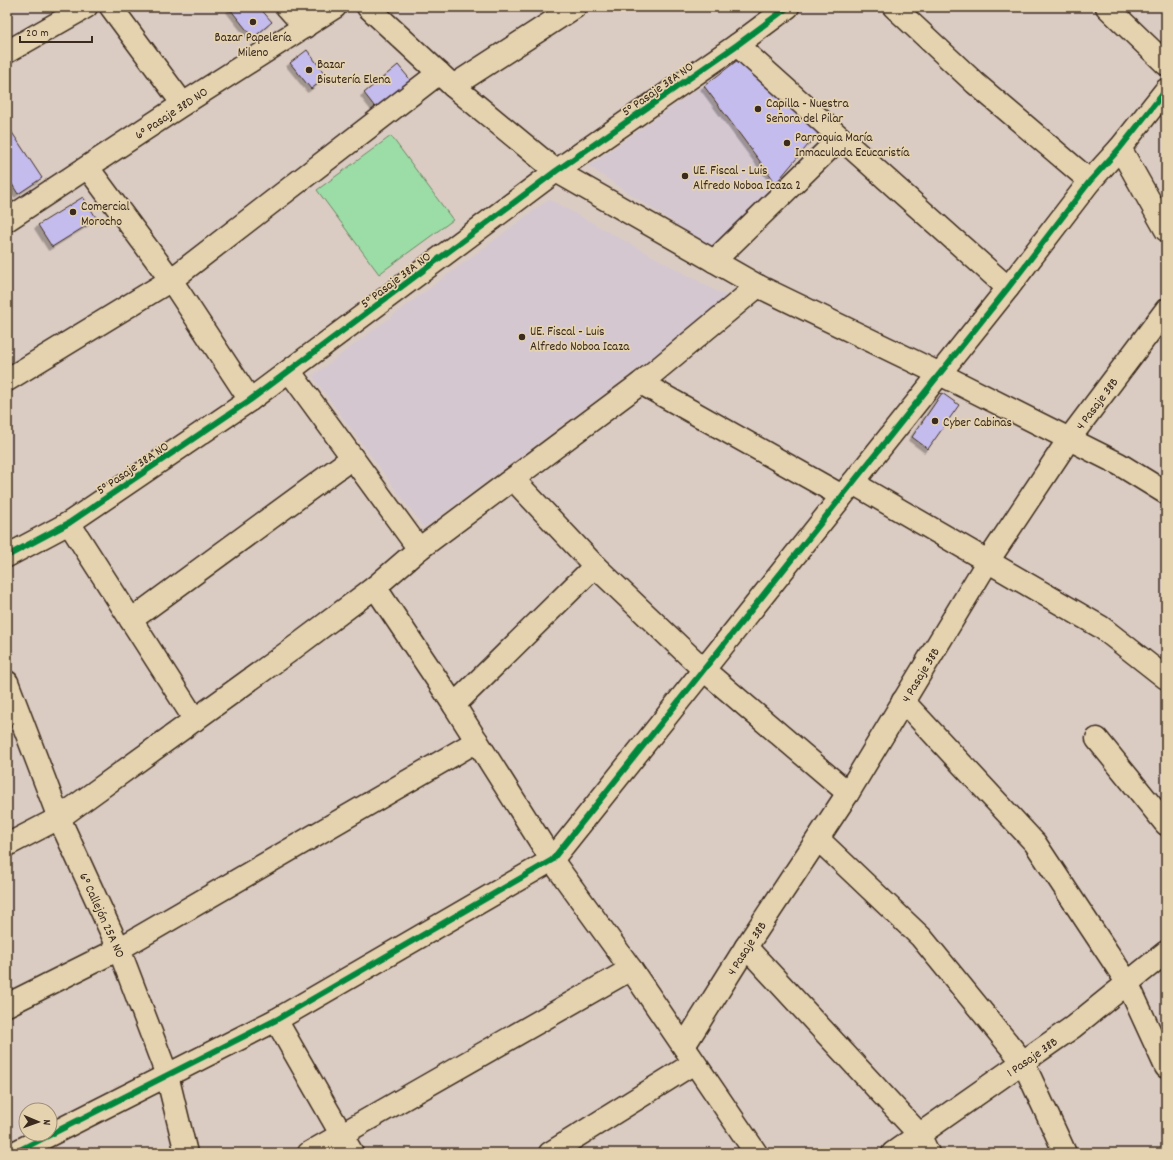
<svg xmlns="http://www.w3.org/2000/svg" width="1173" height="1160" font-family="Dekko,sans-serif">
	<defs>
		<filter id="shadow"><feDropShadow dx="-3.5" dy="3.5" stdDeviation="0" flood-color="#0004"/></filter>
	</defs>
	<rect width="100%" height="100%" fill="#dbccc3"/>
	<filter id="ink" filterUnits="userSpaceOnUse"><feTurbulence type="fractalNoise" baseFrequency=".025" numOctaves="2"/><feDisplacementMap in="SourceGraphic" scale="8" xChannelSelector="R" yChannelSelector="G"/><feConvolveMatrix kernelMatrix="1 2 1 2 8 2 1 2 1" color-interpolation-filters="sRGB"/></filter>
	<g filter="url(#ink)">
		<g fill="#d4c7d0">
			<path d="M702,86L775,185L712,248L588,166Z"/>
			<path d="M549,199L731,299L424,528L312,376Z"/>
		</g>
		<path fill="#9cdda7" stroke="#6c8462" d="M391,136L453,220L379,274L317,190Z"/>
		<g fill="#c5bcee" stroke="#3b2a1e" filter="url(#shadow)">
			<path d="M232,7H259L272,22L253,38L230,9Z"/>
			<path d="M307,50L327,77L311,89L290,63Z"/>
			<path d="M743,56L819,132L776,183L704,86Z"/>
			<path d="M398,65L413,83L378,111L364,93Z"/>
			<path d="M11,131L42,178L18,194L7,176V134Z"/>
			<path d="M83,197L97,219L52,247L38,225Z"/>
			<path d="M942,393L959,405L928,449L912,437Z"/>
		</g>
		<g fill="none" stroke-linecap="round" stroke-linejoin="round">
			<g stroke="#3b2a1e" stroke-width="25">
				<g id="minor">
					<path d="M111,7L183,104"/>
					<path d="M287,7L305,27"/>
					<path d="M368,7L453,86L556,171L758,286L940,374L1119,464L1166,493"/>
					<path d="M894,7L975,83L1090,181"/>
					<path d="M1107,7L1166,64"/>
					<path d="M737,45L1008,288"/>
					<path d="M7,52L86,7"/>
					<path d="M453,86L575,7"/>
					<path d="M1120,148L1166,230"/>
					<path d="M88,168L171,280L250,400"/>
					<path id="s1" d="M7,220L183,104L335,7"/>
					<path d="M714,261L840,138"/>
					<path d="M290,372L419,549"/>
					<path d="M7,380L171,280L439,73"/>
					<path d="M641,383L842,496"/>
					<path d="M514,480L595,566L704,670L848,793"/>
					<path d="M853,483L1101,627L1166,678"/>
					<path d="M69,523L195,720"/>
					<path d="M7,556L69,523L250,400L556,171L737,45L788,7"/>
					<path d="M375,587L454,705L552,860L631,969L756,1153"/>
					<path d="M131,620L352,458"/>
					<path id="s2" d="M7,682L59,818L119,949L167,1075L186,1153"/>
					<path d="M903,701L1035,843L1127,982L1166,1067"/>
					<path d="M454,705L595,566"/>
					<path d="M1097,739L1166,824"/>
					<path d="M818,839L921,937L1023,1062L1065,1153"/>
					<path d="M7,845L59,818L291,650L375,587L419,549L641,383L758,286"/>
					<path d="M746,947L919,1134L928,1153"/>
					<path d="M7,1005L119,949L477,741"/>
					<path d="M276,1020L352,1153"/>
					<path id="s3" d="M684,1046L746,947L848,793L988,561L1069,439L1166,310"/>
					<path d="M14,1153L276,1020L552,860L1008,288L1090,181L1120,148L1166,90"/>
					<path d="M309,1153L631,969"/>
					<path d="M550,1153L694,1063"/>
					<path id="s4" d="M893,1153L1073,1027L1166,952"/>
				</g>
			</g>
			<use href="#minor" stroke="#e5d3b0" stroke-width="22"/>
			<g stroke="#e5d3b0" stroke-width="8">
				<g id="cycleway">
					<path d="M7,556L69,523L250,400L556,171L737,45L788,7"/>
					<path d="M14,1153L276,1020L552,860L1008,288L1090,181L1120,148L1166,90"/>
				</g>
			</g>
			<use href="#cycleway" stroke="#00873e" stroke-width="6"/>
		</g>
	</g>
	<g fill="#3b2a1e" stroke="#e5d3b0" stroke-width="1.5">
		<circle cx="253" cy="22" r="4"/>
		<circle cx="309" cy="70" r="4"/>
		<circle cx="758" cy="109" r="4"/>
		<circle cx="787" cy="143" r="4"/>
		<circle cx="685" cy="176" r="4"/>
		<circle cx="73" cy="212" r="4"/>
		<circle cx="522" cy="337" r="4"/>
		<circle cx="935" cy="421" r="4"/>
	</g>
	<g text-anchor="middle" stroke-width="3.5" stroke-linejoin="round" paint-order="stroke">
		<g font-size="13" fill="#3b2a1e" stroke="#e5d3b0" text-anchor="start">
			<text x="253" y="41" text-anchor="middle">Bazar Papelería<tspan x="253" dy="15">Mileno</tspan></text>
			<text x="317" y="68">Bazar<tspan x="317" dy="15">Bisutería Elena</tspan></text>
			<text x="766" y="107">Capilla - Nuestra<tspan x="766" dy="15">Señora del Pilar</tspan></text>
			<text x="795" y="141">Parroquia María<tspan x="795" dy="15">Inmaculada Ecucaristía</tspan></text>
			<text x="693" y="174">UE. Fiscal - Luis<tspan x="693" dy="15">Alfredo Noboa Icaza 2</tspan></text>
			<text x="81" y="210">Comercial<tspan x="81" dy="15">Morocho</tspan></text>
			<text x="530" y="335">UE. Fiscal - Luis<tspan x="530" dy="15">Alfredo Noboa Icaza</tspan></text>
			<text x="943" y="426">Cyber Cabinas</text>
		</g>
		<g font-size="13" fill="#3b2a1e" stroke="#e5d3b0">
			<text transform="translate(657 88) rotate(-35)" y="5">5° Pasaje 38A NO</text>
			<text dy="5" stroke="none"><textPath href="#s1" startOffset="196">6° Pasaje 38D NO</textPath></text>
			<text transform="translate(395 279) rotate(-37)" y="5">5° Pasaje 38A NO</text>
			<text dy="5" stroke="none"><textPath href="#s3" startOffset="764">4 Pasaje 38B</textPath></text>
			<text transform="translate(132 467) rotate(-34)" y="5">5° Pasaje 38A NO</text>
			<text dy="5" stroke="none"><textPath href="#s3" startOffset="440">4 Pasaje 38B</textPath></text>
			<text dy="5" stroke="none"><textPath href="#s2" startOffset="252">6° Callejón 25A NO</textPath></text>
			<text dy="5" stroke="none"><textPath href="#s3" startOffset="116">4 Pasaje 38B</textPath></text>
			<text dy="5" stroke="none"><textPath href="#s4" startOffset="169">1 Pasaje 38B</textPath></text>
		</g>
	</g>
	<rect width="1173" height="1160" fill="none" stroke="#e5d3b0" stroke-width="24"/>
	<rect x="12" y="12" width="1149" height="1136" fill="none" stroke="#3b2a1e" stroke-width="1.5" filter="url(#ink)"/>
	<g transform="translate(38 1122) rotate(92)"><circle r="19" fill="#e5d3b0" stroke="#a18f76"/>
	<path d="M0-3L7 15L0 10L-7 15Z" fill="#3b2a1e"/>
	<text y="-6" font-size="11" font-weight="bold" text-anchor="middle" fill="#3b2a1e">N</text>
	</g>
	<path d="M20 36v6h72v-6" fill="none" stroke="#3b2a1e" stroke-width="2"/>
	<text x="26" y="36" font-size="12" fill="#3b2a1e" stroke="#e5d3b0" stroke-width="3" paint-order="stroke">20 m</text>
</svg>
